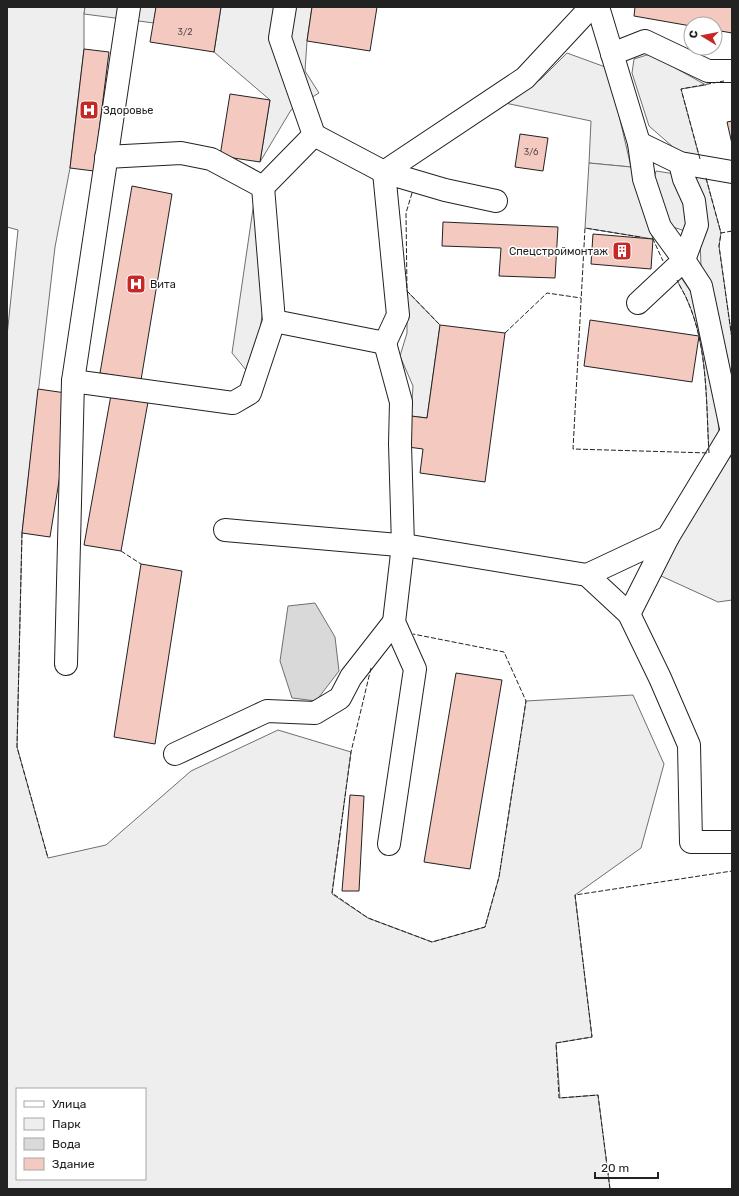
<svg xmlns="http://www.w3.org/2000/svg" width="739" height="1196" font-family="Rubik,sans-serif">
	<rect width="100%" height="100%" fill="#fff"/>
	<g fill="#eee" stroke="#6f6f6f" fill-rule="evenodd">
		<path d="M7,7H85L84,14V49L70,168L55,247L22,533L17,747L48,858L106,845L191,771L278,730L351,752L332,894L368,918L432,942L485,927L499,877L526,701L633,695L664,764L641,848L575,895L592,1037L556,1043L560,1098L598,1095L610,1189H7V336L18,230L7,227ZM17,1089H145V1179H17Z"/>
		<path d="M221,7H312L307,41L305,71L319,93L291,110L260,162L270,100L214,52Z"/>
		<path d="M567,53L608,68L631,167L589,163L591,121L505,103L541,79Z"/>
		<path d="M650,54L706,85L681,89L701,163L681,154L649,126L632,73L634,59Z"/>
		<path d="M656,171L675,174L690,227L685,231L673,227L660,212L653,182Z"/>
		<path d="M689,175L706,178L721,233L719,246L732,339V403L708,290L701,266L700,240Z"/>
		<path d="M255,195L265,295L260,330L246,370L232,353Z"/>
		<path d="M680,276L695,298L717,407L719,433L709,453C706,403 708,348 688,302C685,294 680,287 677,280Z"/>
		<path d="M407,291L440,325L427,418L411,416L413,386L400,356L407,333Z"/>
		<path d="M732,456V600L718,602L661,576L677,539L728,458Z"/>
	</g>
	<g fill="#ededed" stroke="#6f6f6f">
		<path d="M85,7H156L154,23L84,14Z"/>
		<path d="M589,163L631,167L653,239L585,228Z"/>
	</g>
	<path fill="#d9d9d9" stroke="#6f6f6f" d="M315,603L335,637L339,671L316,701L292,698L280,661L288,606Z"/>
	<g fill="#f3c9c0" stroke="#222">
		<path d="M156,7H221L214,52L150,42Z"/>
		<path d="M312,7H377L370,51L307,41Z"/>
		<path d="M635,7H732V33L715,30V24H691V26L634,16Z"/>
		<path d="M84,49L109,52L94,171L70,168Z"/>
		<path d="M230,94L270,100L260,162L220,156Z"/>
		<path d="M732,121V144L727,122Z"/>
		<path d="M520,134L548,138L543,171L515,167Z"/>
		<path d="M132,186L172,194L141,380L100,373Z"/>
		<path d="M443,222L558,227L555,278L499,276L501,248L442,246Z"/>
		<path d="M593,234L653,239L651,269L591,264Z"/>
		<path d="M590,320L699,336L692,382L584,366Z"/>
		<path d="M440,325L505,333L485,482L420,473L423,449L408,447L411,416L427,418Z"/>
		<path d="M38,389L73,394L50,537L22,533Z"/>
		<path d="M111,395L148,402L121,551L84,545Z"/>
		<path d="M141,564L182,571L155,744L114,737Z"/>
		<path d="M456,673L502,680L470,869L424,862Z"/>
		<path d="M350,795L364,796L359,891H342Z"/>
	</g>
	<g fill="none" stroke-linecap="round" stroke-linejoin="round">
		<g stroke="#222" stroke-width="24">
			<g id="minor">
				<path d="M598,7L639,143L644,179L660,227L684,260L701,286L732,433"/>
				<path d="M612,54L645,41L708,71H732"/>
				<path d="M314,135L384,172L525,78L591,7"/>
				<path d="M639,143L680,163L732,172"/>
				<path d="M263,187L314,135L280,38L285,7"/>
				<path d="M638,303L684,260L697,225L694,201L684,179L680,163"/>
				<path d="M274,321L385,343L398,315L384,172L445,190L496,201"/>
				<path d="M385,343L401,402L400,444L403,545L394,622L415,669L389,844"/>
				<path d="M73,381L233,403L250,393L274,321L263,187L211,159L181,153L106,157"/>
				<path d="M225,530L410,546L587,575L629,614L660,678L689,745L691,842H732"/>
				<path d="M587,575L668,537L731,433"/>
				<path d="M629,614L668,537"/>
				<path d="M66,664L73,381L129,7"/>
				<path d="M175,754L267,711L315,713L340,698L351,677L394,622"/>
			</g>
		</g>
		<use href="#minor" stroke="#fff" stroke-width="22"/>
		<g stroke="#222" stroke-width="1" stroke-dasharray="5 2" stroke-linecap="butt">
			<path d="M700,159L681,89L724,81"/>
			<path d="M706,178L721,233"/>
			<path d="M412,193L406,213L407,291L440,325"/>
			<path d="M732,231L721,233L719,246L732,339"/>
			<path d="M640,237L585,228L573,449L709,453C706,403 708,348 688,302C685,294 680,287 677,280"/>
			<path d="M652,239H653L663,261"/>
			<path d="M505,333L547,293L581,298"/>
			<path d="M22,533L17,747L48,858"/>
			<path d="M121,551L141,564"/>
			<path d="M371,668L351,752L332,893L368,918L432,942L485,927L499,877L526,701L504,652L413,634"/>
			<path d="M610,1189L598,1095L559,1098L556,1043L592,1037L575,895L732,871"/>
		</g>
	</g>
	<defs>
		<g id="hospital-square" transform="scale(1)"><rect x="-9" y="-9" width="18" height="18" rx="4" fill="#c62828" stroke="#fff"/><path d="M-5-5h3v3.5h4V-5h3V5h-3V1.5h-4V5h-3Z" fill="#fff"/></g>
		<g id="building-square" transform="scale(1)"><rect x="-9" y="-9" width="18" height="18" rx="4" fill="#c62828" stroke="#fff"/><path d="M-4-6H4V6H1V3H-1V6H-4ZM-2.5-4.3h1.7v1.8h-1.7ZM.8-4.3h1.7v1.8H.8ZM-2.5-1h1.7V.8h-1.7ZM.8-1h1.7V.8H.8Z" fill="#fff"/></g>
	</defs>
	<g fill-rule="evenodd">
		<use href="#hospital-square" x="89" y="110"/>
		<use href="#building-square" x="622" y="251"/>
		<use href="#hospital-square" x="136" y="284"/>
	</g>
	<g text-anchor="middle" stroke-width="3" stroke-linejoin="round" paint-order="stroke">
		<g font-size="9" fill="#564c4a">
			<text x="185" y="35">3/2</text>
			<text x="531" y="155">3/6</text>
		</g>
		<g font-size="11" fill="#222" stroke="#fff" text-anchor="start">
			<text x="103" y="114">Здоровье</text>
			<text x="608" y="255" text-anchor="end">Спецстроймонтаж</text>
			<text x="150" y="288">Вита</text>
		</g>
	</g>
	<rect width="739" height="1196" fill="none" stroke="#222222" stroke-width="16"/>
	<rect x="16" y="1088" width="130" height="92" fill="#ffffff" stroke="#a7a7a7"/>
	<rect x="24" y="1101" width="20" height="6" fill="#ffffff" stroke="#a7a7a7"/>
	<text x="52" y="1108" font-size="12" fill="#222222">Улица</text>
	<rect x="24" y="1118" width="20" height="12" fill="#eeeeee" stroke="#a7a7a7"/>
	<text x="52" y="1128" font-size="12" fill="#222222">Парк</text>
	<rect x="24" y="1138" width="20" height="12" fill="#d9d9d9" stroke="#a7a7a7"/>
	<text x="52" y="1148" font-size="12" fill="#222222">Вода</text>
	<rect x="24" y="1158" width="20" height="12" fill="#f3c9c0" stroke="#a7a7a7"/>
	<text x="52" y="1168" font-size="12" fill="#222222">Здание</text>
	<g transform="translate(703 36) rotate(280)"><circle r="19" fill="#ffffff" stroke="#a7a7a7"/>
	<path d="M0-3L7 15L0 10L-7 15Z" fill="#c62828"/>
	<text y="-6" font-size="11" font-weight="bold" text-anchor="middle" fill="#222222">С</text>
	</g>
	<path d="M595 1172v6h63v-6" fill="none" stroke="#222222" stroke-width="2"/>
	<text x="601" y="1172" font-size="12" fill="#222222" stroke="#ffffff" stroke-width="3" paint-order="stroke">20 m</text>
</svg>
